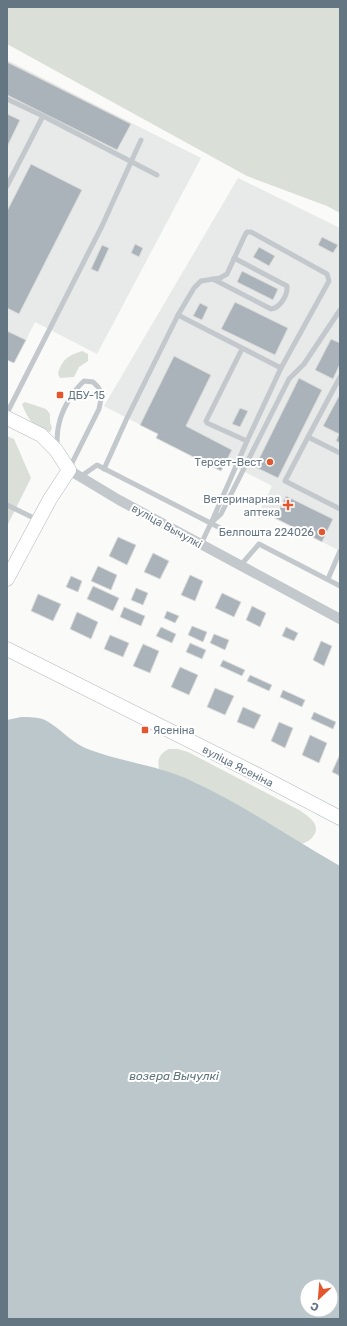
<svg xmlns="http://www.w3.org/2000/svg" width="347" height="1326" font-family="Rubik,sans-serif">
	<rect width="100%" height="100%" fill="#fafaf8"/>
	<g fill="#e8e9e9">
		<path d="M7,60L201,158L97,354L35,322L26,340L7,331Z"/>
		<path d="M238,178L340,228V551L260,510L272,486L226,462L221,471L156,438L158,434L104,406Z"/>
	</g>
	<g fill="#dadfd7">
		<path d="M7,7H340V213L327,206L247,176L7,44Z"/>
		<path d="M82,351L88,354V361L79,367L74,377L60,378L58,374C62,359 68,356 82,351Z"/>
		<path d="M25,402L46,409L50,414V422L52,428L50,432C34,428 28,420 22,404Z"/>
		<path d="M7,436L14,439L31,478L7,526Z"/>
		<path d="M169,749H178L188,752L299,810C308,816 321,824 314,835C311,840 307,842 301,844L210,790L192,781L159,769C157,759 160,753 169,749Z"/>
	</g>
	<path fill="#bbc7cb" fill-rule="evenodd" d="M21,717C29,717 38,717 45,720C60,728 70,741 85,748C120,762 158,765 192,781C244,805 290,838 340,866V1319H7V720ZM307,1286H331V1310H307Z"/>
	<g fill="#aab3b9" stroke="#dcdcda">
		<path d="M7,62L131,124L117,150L7,95Z"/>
		<path d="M7,114L20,120L7,147Z"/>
		<path d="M31,164L82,190L19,314L7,308V211Z"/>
		<path d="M322,237L338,245L333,253L318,245Z"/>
		<path d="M135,244L143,248L139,257L131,253Z"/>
		<path d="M102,245L109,248L98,272L91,269Z"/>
		<path d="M259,247L275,256L269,266L253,257Z"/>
		<path d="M242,271L278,289L273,300L237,282Z"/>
		<path d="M235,302L288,328L275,355L221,329Z"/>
		<path d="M200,303L208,307L202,320L193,316Z"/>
		<path d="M7,331L26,340L14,363L7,360Z"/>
		<path d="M331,339L340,343V364L333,379L315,370Z"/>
		<path d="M174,356L211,375L186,426L232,450L221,471L156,438L158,434L140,425Z"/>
		<path d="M299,378L322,390L278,478L255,467Z"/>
		<path d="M340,394V443L336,441L339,434L323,426Z"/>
		<path d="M240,408L248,411L240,427L232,424Z"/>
		<path d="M286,496L333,519L322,542L275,518Z"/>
		<path d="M118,537L136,545L127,565L109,556Z"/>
		<path d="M153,553L169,561L160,579L144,572Z"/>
		<path d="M98,566L117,575L111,590L91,581Z"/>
		<path d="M190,575L203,581L195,601L181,595Z"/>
		<path d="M71,576L82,581L78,592L66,587Z"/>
		<path d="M93,586L119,598L113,611L87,599Z"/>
		<path d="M136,588L148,593L143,605L131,600Z"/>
		<path d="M222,593L241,602L234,617L215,608Z"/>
		<path d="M38,594L61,604L53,621L31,611Z"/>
		<path d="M252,606L266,613L260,627L246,620Z"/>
		<path d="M124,607L145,616L141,626L120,617Z"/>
		<path d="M167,611L179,616L175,623L164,618Z"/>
		<path d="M77,612L98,622L91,639L70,629Z"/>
		<path d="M192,626L207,632L203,642L188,635Z"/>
		<path d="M161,627L176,634L172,643L156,636Z"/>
		<path d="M286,627L298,633L294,641L282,636Z"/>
		<path d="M214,634L229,640L225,650L210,643Z"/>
		<path d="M110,635L129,643L123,657L104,649Z"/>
		<path d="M321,641L332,646L324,666L313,660Z"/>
		<path d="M190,643L206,650L202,659L186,652Z"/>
		<path d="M143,644L159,651L150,673L133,666Z"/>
		<path d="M223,660L245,670L242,676L220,666Z"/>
		<path d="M180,667L198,675L189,695L171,687Z"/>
		<path d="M250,675L272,685L269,691L247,681Z"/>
		<path d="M215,688L234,696L225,715L207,707Z"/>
		<path d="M283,690L305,700L302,707L280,697Z"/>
		<path d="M243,707L261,715L254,729L237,722Z"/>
		<path d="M314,712L336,722L333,729L311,719Z"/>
		<path d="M279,722L293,728L285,748L271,741Z"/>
		<path d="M310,735L327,743L319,763L302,755Z"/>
		<path d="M340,754V776L332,772Z"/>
	</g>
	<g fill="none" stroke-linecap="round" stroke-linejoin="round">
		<g stroke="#b3babf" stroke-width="15">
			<g id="secondary">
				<path d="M7,418L41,435L56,450L69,470L50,499L7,579"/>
				<path d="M7,649L262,777L340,818"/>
			</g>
		</g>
		<g stroke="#c3c8cc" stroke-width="5">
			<path d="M7,99L43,116"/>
			<path d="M7,186L43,116L157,175"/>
			<path d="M213,279L271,309C280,308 288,295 287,286L234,258"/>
			<path d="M178,315L281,368"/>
			<path d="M7,413L102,226L141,140"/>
			<path d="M308,437L340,377"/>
			<path d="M57,446C57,439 57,431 59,424C62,409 73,391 84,381L93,382L98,387L102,394L99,409L70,467"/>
			<path d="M340,453L308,437L285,481L340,509"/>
			<path d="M104,469L127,418L178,315L194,288L201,281L220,278L227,274L245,235L247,232H251L327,274L329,281L281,368L247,441"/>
			<path d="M80,477L97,465L230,533"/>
			<path d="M7,505L38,520"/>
			<path d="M212,521L247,441L207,423L206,421L242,349"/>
			<path d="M201,544L211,523L221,514L289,379L304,364L340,310"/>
			<path d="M240,566L259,544L340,586"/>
			<path d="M328,579L340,551"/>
		</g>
		<path stroke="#c3c8cc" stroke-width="10" d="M69,470L119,500L340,619"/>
		<use href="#secondary" stroke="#fff" stroke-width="14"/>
	</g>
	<g fill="#e4572e" stroke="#fff" stroke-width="1.5">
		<rect x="56" y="391" width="8" height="8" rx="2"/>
		<circle cx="270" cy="462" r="4"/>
		<path d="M286 499h4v4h4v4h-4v4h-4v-4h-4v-4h4z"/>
		<circle cx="322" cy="532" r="4"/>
		<rect x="141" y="726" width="8" height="8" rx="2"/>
	</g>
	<g text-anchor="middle" stroke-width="4" stroke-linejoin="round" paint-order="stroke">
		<g font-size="11" fill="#657683" stroke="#fff" text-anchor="end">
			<text x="68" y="399" text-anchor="start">ДБУ-15</text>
			<text x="262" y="466">Терсет-Вест</text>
			<text x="280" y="503">Ветеринарная<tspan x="280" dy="13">аптека</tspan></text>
			<text x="314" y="536">Белпошта 224026</text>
			<text x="153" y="734" text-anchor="start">Ясеніна</text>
		</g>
		<g font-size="11" fill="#657683" stroke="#fff">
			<text transform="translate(167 526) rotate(29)" y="4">вуліца Вычулкі</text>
			<text transform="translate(238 766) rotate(27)" y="4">вуліца Ясеніна</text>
		</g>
		<g font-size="12" font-style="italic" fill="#60757c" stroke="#fff">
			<text x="174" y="1080">возера Вычулкі</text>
		</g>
	</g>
	<rect width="347" height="1326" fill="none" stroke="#657683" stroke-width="16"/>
	<g transform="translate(319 1298) rotate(206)"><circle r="19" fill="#ffffff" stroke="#c1c8cd"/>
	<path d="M0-3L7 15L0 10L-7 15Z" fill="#e4572e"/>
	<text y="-6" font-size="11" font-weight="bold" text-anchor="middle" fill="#657683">С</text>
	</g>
</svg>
